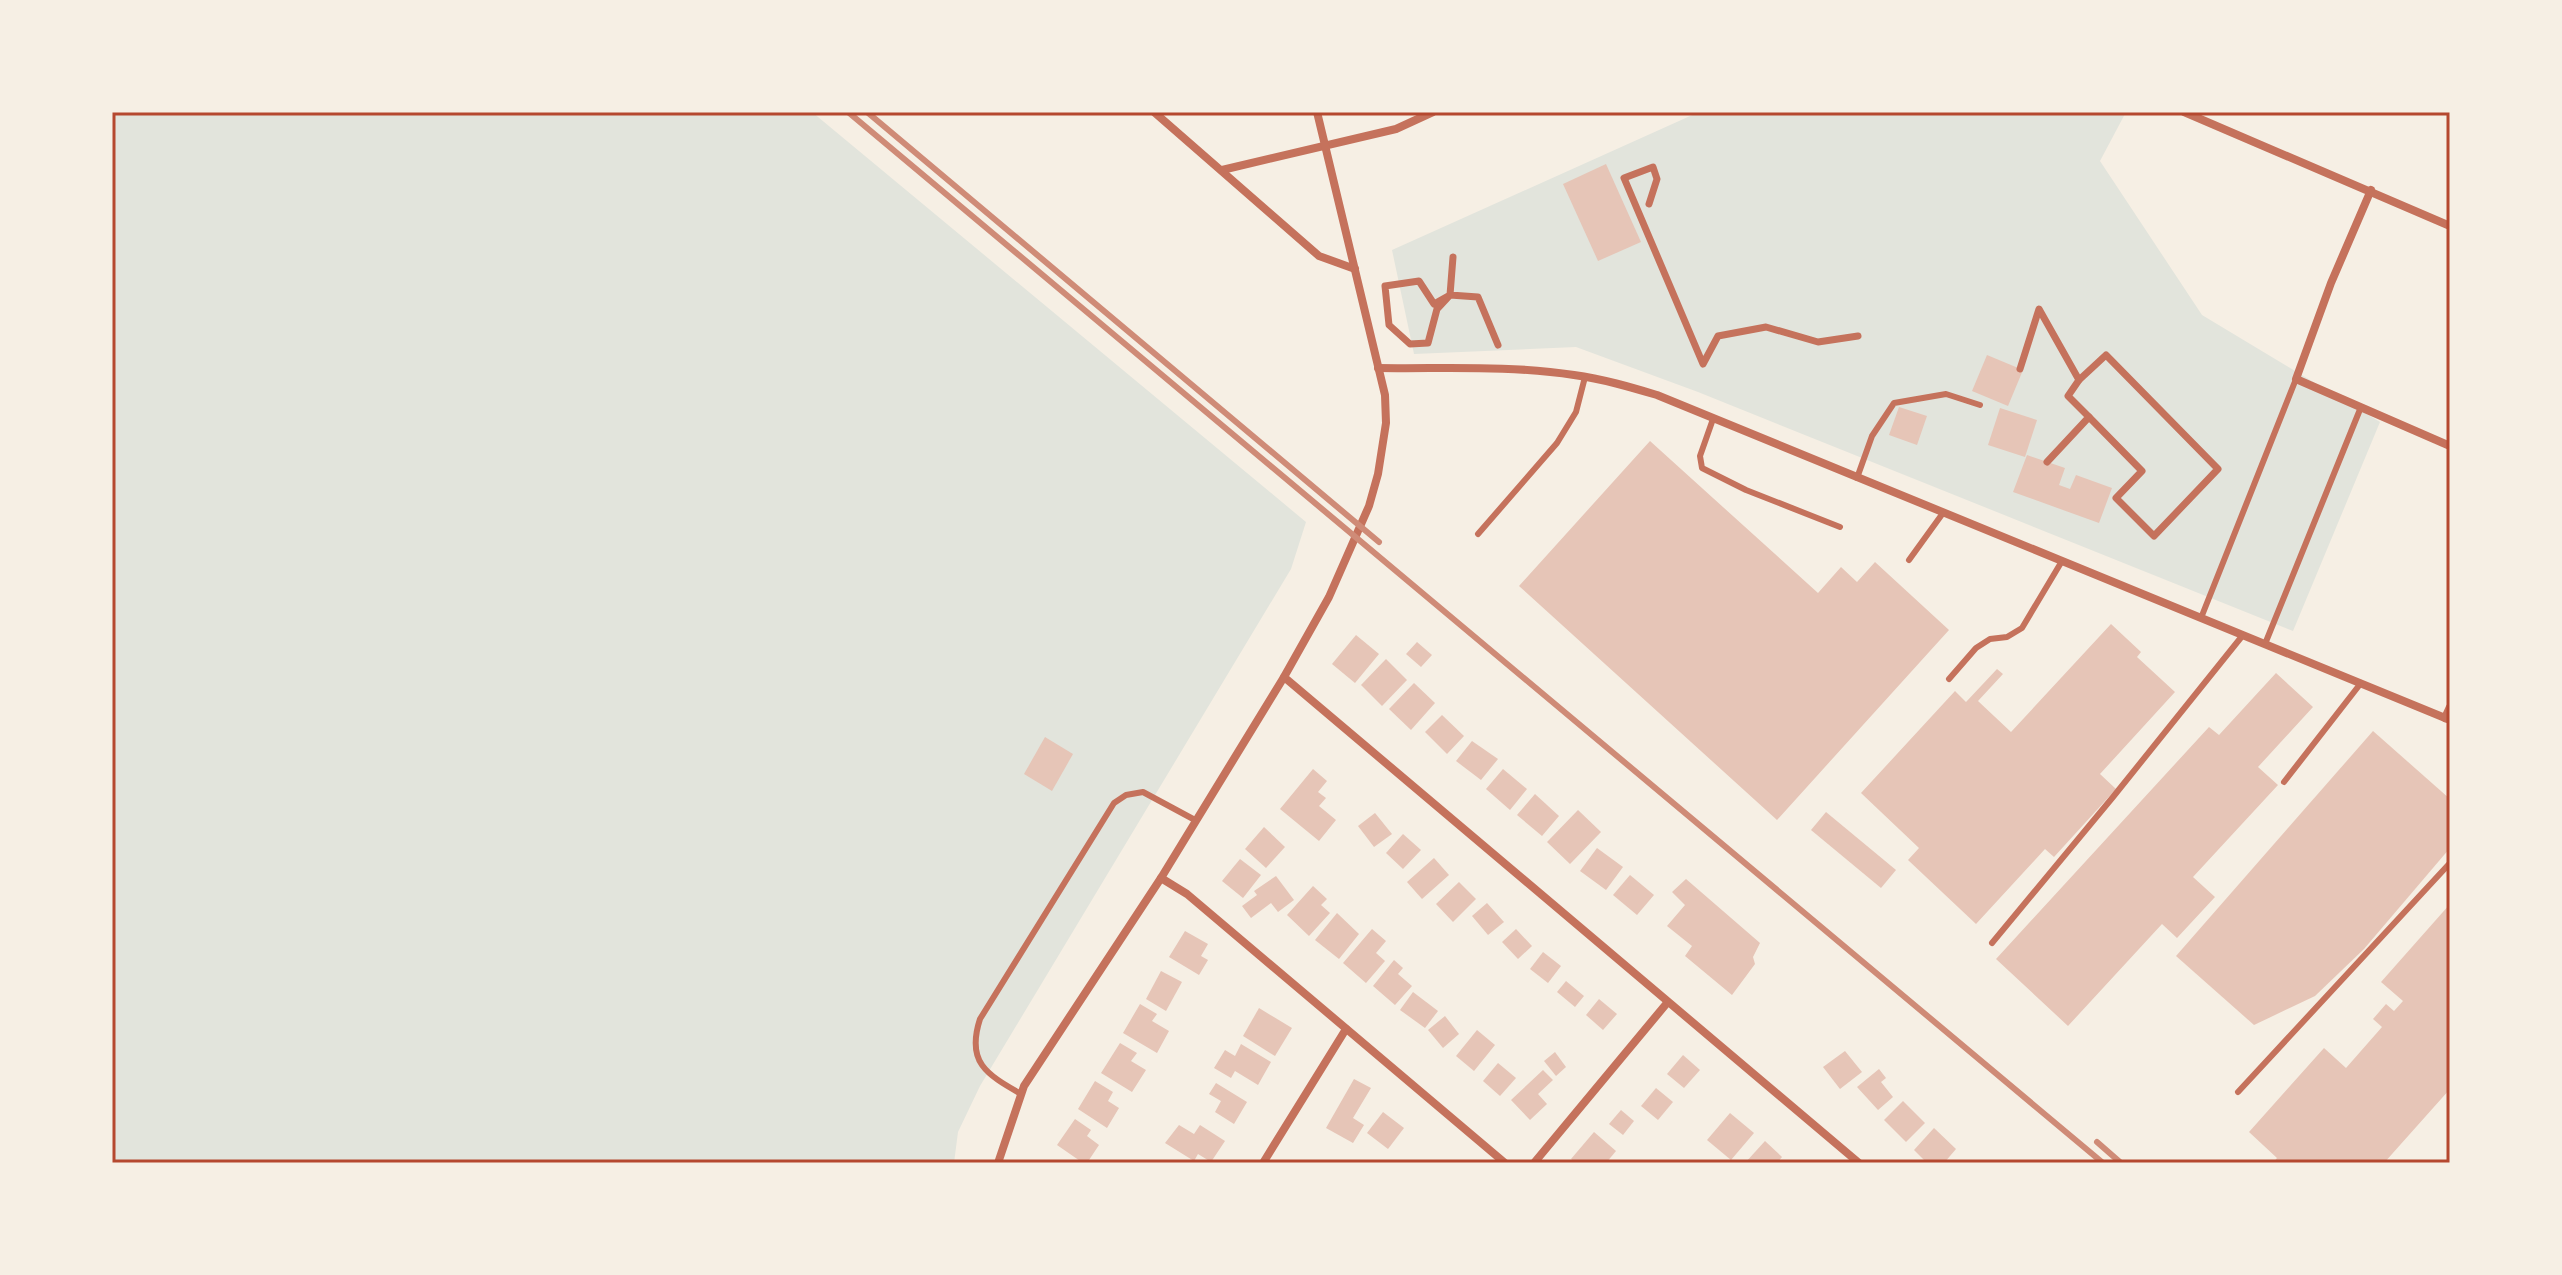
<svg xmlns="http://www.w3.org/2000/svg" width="2562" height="1275" font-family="Literata,serif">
	<rect width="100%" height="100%" fill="#f6efe4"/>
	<g fill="#e2e4dc">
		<path d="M112,112H812L1306,522L1291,569L980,1086L958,1132L954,1163H112Z"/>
		<path d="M1699,112H2126L2100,161L2202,315L2380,422L2293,631L1698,392L1576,347L1414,354L1392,250Z"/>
	</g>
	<g fill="#e6c5b7">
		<path d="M1606,164L1641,242L1598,261L1563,184Z"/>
		<path d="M1987,355L2023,370L2008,406L1972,391Z"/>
		<path d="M1899,407L1927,416L1917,445L1889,435Z"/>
		<path d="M2000,408L2037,420L2025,457L1988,445Z"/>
		<path d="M1650,441L1818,593L1841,567L1857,582L1875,562L1949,630L1777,820L1519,586Z"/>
		<path d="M2027,455L2065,468L2059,485L2070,489L2076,475L2112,488L2099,523L2013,492Z"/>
		<path d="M2111,624L2141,652L2137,657L2175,692L2100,774L2116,789L2054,857L2045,849L1976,924L1908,860L1919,848L1861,793L1955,691L1966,702L1997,669L2003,674L1978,701L2011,732Z"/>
		<path d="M1356,635L1379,654L1355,683L1332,664Z"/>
		<path d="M1417,642L1432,655L1421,667L1406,654Z"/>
		<path d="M1386,659L1407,680L1382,706L1361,685Z"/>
		<path d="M2276,673L2313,707L2258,767L2278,785L2193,877L2215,897L2177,938L2162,924L2068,1026L1996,959L2209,727L2219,735Z"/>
		<path d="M1414,683L1435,703L1411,730L1389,709Z"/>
		<path d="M1442,715L1464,736L1447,754L1425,732Z"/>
		<path d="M2373,731L2450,799V848L2364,949L2315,996L2254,1025L2176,956Z"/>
		<path d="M1045,737L1073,754L1052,791L1024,774Z"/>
		<path d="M1472,741L1498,759L1481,780L1456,761Z"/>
		<path d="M1313,769L1327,781L1318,792L1326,798L1319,806L1336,820L1319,841L1280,809Z"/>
		<path d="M1503,769L1527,789L1510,810L1486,789Z"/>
		<path d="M1535,794L1559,816L1542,836L1517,815Z"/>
		<path d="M1578,810L1601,832L1570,864L1547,842Z"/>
		<path d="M1826,812L1896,870L1881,888L1811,830Z"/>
		<path d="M1375,813L1392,834L1374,847L1358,826Z"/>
		<path d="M1264,827L1285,847L1266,868L1245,849Z"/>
		<path d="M1403,834L1421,850L1403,869L1386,853Z"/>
		<path d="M1597,848L1623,867L1606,890L1580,871Z"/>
		<path d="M1434,858L1449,875L1422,899L1407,882Z"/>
		<path d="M1240,859L1261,875L1243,898L1222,881Z"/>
		<path d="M1630,875L1654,895L1637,915L1613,895Z"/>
		<path d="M1276,876L1294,900L1278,912L1271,903L1251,918L1242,906L1257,895L1254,891Z"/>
		<path d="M1686,879L1760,943L1753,957L1755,964L1732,995L1685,956L1692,946L1667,926L1685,905L1672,892Z"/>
		<path d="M1459,882L1476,899L1453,922L1436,904Z"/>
		<path d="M1313,886L1327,899L1321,905L1330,913L1309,936L1287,915Z"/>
		<path d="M1487,903L1504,922L1488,935L1472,916Z"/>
		<path d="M2450,904V1089L2384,1163H2273L2277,1158L2249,1132L2324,1048L2346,1068L2382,1027L2373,1019L2386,1004L2394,1011L2403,1001L2381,982Z"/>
		<path d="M1337,913L1359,934L1339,959L1315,940Z"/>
		<path d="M1372,929L1386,941L1376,953L1385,961L1366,983L1343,963Z"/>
		<path d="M1516,929L1532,946L1518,959L1502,942Z"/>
		<path d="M1185,931L1208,944L1201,956L1208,960L1199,975L1169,957Z"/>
		<path d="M1543,952L1561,966L1548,983L1530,969Z"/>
		<path d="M1394,960L1403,968L1398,974L1412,986L1395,1005L1373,986Z"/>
		<path d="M1161,971L1182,982L1166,1011L1146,999Z"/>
		<path d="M1566,981L1584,996L1575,1007L1557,992Z"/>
		<path d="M1413,992L1438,1011L1425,1028L1400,1010Z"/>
		<path d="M1599,999L1617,1014L1603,1030L1586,1015Z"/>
		<path d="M1140,1004L1157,1014L1152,1021L1169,1031L1157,1053L1123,1033Z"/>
		<path d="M1259,1008L1292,1028L1275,1056L1243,1036Z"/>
		<path d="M1445,1016L1459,1034L1443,1048L1428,1030Z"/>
		<path d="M1477,1030L1495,1045L1474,1071L1456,1056Z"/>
		<path d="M1120,1043L1137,1053L1131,1061L1146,1070L1132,1092L1101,1073Z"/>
		<path d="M1241,1044L1271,1062L1258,1085L1235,1071L1231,1078L1214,1068L1225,1050L1235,1056Z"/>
		<path d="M1845,1051L1862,1072L1840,1089L1823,1067Z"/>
		<path d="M1555,1052L1566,1067L1556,1076L1544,1061Z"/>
		<path d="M1683,1055L1700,1070L1684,1088L1667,1074Z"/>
		<path d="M1498,1063L1516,1078L1500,1096L1483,1081Z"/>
		<path d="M1879,1069L1886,1078L1881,1082L1893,1097L1878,1110L1857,1087Z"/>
		<path d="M1543,1070L1553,1080L1538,1094L1547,1104L1530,1120L1511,1100Z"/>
		<path d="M1354,1079L1371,1088L1353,1118L1364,1125L1353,1143L1326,1128Z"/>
		<path d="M1095,1081L1113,1092L1108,1101L1119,1108L1107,1128L1078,1109Z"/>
		<path d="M1216,1083L1247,1102L1234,1124L1215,1112L1221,1101L1209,1094Z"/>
		<path d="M1656,1088L1673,1102L1658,1120L1641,1106Z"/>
		<path d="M1903,1101L1925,1123L1906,1142L1884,1120Z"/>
		<path d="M1621,1110L1634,1121L1623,1135L1609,1124Z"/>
		<path d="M1383,1112L1404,1128L1388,1149L1367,1133Z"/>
		<path d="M1730,1113L1754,1133L1731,1160L1707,1140Z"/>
		<path d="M1075,1119L1091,1130L1087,1136L1099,1145L1087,1163H1083L1057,1145Z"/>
		<path d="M1179,1125L1194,1134L1200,1125L1225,1141L1211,1162L1198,1154L1194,1161L1165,1143Z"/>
		<path d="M1934,1128L1956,1149L1944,1163H1927L1914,1150Z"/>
		<path d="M1594,1132L1616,1151L1606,1163H1576L1571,1159Z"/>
		<path d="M1765,1141L1782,1157L1777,1163H1745Z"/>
	</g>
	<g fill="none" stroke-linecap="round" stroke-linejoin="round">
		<g stroke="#c5725c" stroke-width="6">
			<path d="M1713,419L1700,456L1702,468L1746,490L1840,527"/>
			<path d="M1857,478L1872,436L1894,403L1946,394L1980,405"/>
			<path d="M1478,534L1557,443L1576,412L1585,377"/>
			<path d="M1909,560L1943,513"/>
			<path d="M2201,618L2296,379"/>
			<path d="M2265,644L2361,407"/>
			<path d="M1949,679L1976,648L1990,639L2007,637L2022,628L2062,561"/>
			<path d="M2284,782L2361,683"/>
			<path d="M1992,943L2113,797L2243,635"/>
			<path d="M2238,1092L2450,863"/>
			<path d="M1021,1094C986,1074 966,1062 980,1019L1114,803L1126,795L1143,792L1195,820"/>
		</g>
		<g stroke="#c5725c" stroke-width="7">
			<path d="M1649,204L1657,179L1653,167L1624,178L1703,364L1718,336L1766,327L1818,342L1858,336"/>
			<path d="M1453,257L1450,295L1434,304L1419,281L1385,286L1389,325L1410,344L1428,343L1437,309L1450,295L1478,297L1498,345"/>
			<path d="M2020,369L2039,309L2079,380L2068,396L2089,417L2047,462"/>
			<path d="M2079,380L2106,355L2218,469L2154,536L2116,498L2142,471L2089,417"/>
		</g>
		<g stroke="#c5725c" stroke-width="8">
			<path d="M1154,112L1319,256L1355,269"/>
			<path d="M2184,112L2450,226"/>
			<path d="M1222,170L1396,129L1433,112"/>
			<path d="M2371,190L2331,283L2296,379L2450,446"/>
			<path d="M1378,368C1443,369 1510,365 1574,375C1603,379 1630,387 1657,395L2450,720"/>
			<path d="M1284,677L1859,1163"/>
			<path d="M2445,718L2450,707"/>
			<path d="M1161,878L1187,894L1505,1163"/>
			<path d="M998,1163L1024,1086L1161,878L1284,677L1329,597L1369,506L1378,474L1386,423L1385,395L1317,112"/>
			<path d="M1263,1163L1346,1029"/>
			<path d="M1534,1163L1667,1003"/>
		</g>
		<g stroke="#cf8b77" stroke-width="6">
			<path d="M848,112L2103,1163"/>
			<path d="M867,112L1379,542"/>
			<path d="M2097,1142L2121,1163"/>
		</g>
	</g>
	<rect width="2562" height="1275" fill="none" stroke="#f6efe4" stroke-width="228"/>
	<rect x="114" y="114" width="2334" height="1047" fill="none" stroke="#b5482f" stroke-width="3"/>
</svg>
